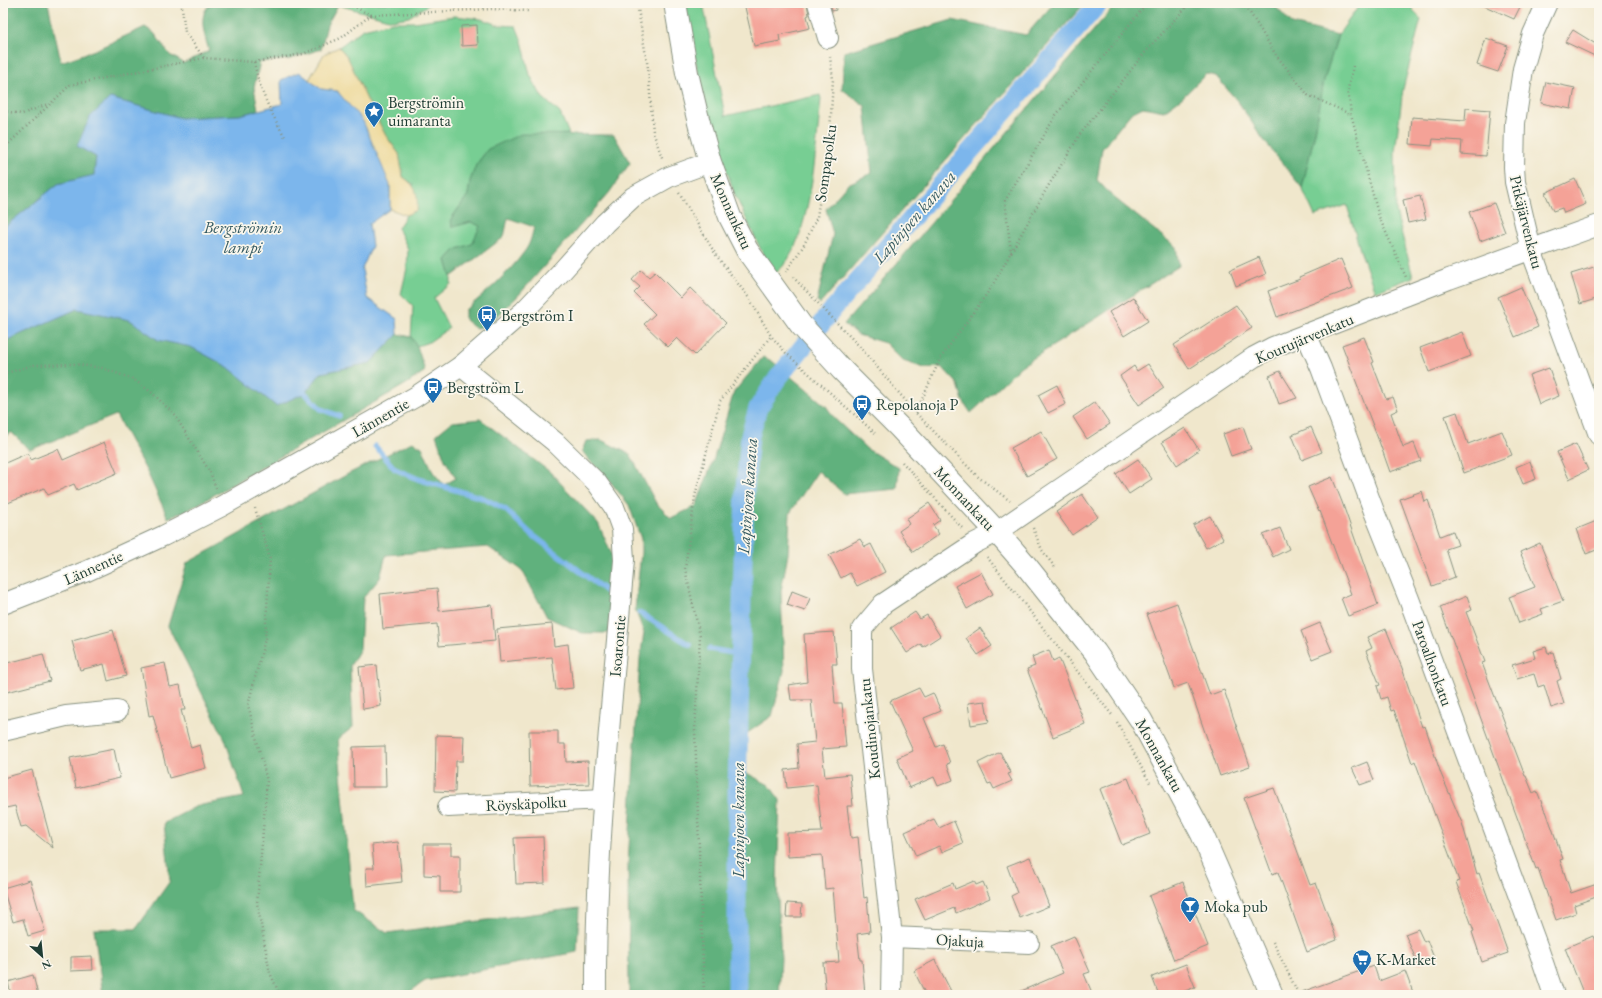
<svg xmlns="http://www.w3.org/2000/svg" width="1602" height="998" font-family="'EB Garamond',serif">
	<rect width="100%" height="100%" fill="#fbf7ec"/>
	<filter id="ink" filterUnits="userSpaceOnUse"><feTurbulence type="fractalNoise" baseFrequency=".025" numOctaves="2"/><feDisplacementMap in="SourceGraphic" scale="8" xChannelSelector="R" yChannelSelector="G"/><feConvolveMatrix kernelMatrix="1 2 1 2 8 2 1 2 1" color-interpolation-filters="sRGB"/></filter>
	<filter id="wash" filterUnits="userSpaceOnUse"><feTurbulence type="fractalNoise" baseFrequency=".012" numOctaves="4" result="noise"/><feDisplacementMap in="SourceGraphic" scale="16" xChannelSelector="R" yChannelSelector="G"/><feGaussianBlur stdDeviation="0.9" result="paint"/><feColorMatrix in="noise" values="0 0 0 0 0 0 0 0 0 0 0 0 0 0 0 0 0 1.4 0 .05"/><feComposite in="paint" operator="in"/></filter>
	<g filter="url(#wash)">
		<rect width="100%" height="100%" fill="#f0e7cc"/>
		<g fill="#77ce93" stroke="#4b8664">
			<path d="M338,3H431L409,17L392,20L338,5Z"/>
			<path d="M689,3H703L725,116L820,95L821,99C816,143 812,245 776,273L771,271L734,193L707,110L687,24V6Z"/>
			<path d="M1361,3H1410L1414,12L1421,19L1403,89L1395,152L1396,212L1413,277L1375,292L1360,250L1347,205L1315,216L1302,188L1315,132L1324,80L1338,35Z"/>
			<path d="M454,16L481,19L498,25L516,26L522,41L530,75L542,97L560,113L569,134L551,135L488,149L476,165L470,181L468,195L451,219L452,227L471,222L481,226L472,244L455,250L446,260L451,277V284L434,298L449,328L429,342L417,346L411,337L413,306L401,294L407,268L408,249L398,228L406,215L417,210L413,184L403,177L399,154L386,136L367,100L348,58L339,47L363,29L393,22H414Z"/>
		</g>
		<g fill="#61b17d" stroke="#407758">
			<path d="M3,3H48L61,62L95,50L145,27L154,33L170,55L184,63L209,51C205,36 196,14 212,3H338V5L327,25L321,49L290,59L260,62L254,87L258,110L240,115L181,118L110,98L77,146L96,157L94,176L58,184L3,228Z"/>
			<path d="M1054,3H1085L1008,89L820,304L817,301L833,234L826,209L848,184L872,173L865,106L842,89L844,52L952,20L1026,35Z"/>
			<path d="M1117,3H1272L1292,24L1338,35L1324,80L1315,132L1302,188L1263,139L1239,103L1216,76L1206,74L1183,97L1164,111L1143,107L1131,113L1102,149L1097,180L1112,196L1176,247L1179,266L1021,366L971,413L963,401L958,384L942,367L924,368L903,361L885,343L858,335L844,324C937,219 1025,109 1117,3Z"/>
			<path d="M521,134L614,135L630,163L609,193L517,297L487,326L475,328L465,320V310C484,295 510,272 524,252C530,245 532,235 534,227L508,218L504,237L451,277L446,260L455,250L472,244L480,226L471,222L452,227L451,219L468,195L470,181L476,165L488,149Z"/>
			<path d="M77,309L130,320L158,340L191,347L228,367L276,406L305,393L321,373L370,363L398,334L411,337L417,346L425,371L408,383L188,510L168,518L148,474L116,415L30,450L11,432L3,438V342Z"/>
			<path d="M763,357L772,361L826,406L836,420L867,449L899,468L897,489L844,494L818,471L790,513L788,554L781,591L784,671L772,716L743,736L739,769L769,785L780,800L777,881L781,959L779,995H629L628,864L640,658L644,633L635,609L641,553V539L629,505L608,479L590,461L582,451L586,441L601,440L630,454L656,503L671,518L696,506L713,461L734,392Z"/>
			<path d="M480,419L550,472L598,523L615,562L609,633H582L547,617L522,570L488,547L386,555L380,578L363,598L360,649L350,666L353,727L338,739L353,910L387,933L579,908L577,952L425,981L408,993V995H103L94,929H136L170,881L164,823L197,806L244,797L225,739L168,626L187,563L348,474L412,442L422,447L433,472L444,485L456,478L445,460L436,435L452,422Z"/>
		</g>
		<path fill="#eeda9e" stroke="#868c69" d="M339,47L348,58L367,100L386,136L399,154L403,177C417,187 418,194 417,210L406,215L390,209V185L338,91L321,89L309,80L324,54Z"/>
		<path fill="#7bb6ec" stroke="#4d7a90" d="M299,72L321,89L337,91L363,121L390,185V209L369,224L372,246L362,269L367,298L397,319L398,334L370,363L321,373L305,393L276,406L228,367L191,347L158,340L130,320L77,309L3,342V228L58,184L94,175L96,157L77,146L90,117L110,98L181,118L240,115L282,104L281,80Z"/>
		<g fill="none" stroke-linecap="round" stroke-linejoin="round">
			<g stroke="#7bb6ec" stroke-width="5.5">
				<path d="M305,393L321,409L339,416"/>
				<path d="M375,446L395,469L418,479L483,498L506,510L530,533L607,592"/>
				<path d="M640,613L690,645"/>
				<path d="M709,649L739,654"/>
			</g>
			<path stroke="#7bb6ec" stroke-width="19" d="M737,995V790L745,488L750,436L758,408L777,379L834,308L1099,3"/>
		</g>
		<g id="blocks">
			<g fill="#f4a297">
				<path d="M744,3H807L809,15L807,16L810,28L779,35L780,41L754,46Z"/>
				<path d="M830,3H835L836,10L832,11Z"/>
				<path d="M1478,3H1522L1514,19Z"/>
				<path d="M477,25L478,45L462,46L461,26Z"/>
				<path d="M1573,30L1599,46V58L1565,42Z"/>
				<path d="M1486,38L1508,46L1498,72L1477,65Z"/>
				<path d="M1546,82L1575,88L1571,109L1541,103Z"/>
				<path d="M1466,108L1490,110L1486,156L1461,154L1462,141L1433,139L1432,146L1410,144L1412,117L1465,121Z"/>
				<path d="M1575,179L1586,204L1564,213L1562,208L1553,211L1545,193Z"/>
				<path d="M1420,196L1426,219L1408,223L1403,200Z"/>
				<path d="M1494,203L1505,232L1480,241L1469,212Z"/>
				<path d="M1259,257L1266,274L1236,286L1230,270Z"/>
				<path d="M1341,259L1353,288L1277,317L1268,291L1300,279L1299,277Z"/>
				<path d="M1594,267L1599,283V298L1580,304L1571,274Z"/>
				<path d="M641,270L649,277L655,272L681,298L690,288L726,323L695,355L677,338L668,347L644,324L655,314L634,293L640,287L632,280Z"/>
				<path d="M1521,287L1538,327L1515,337L1498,297Z"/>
				<path d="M1133,297L1148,321L1124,336L1109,312Z"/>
				<path d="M1236,305L1252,328L1189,369L1174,345Z"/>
				<path d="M1462,332L1471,356L1429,372L1420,348Z"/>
				<path d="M1364,337L1374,362L1372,363L1386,399L1393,397L1398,410L1391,413L1403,447L1414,443L1421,461L1390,472L1380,444L1342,345Z"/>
				<path d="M1148,364L1164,388L1139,405L1120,376L1134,366L1137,371Z"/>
				<path d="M1549,368L1559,396L1539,404L1529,375Z"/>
				<path d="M1280,371L1297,398L1279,404L1269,376Z"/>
				<path d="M1057,385L1066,404L1048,413L1038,395Z"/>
				<path d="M1095,402L1110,424L1087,439L1073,417Z"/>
				<path d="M1457,412L1468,444L1502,431L1512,455L1464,473L1445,416Z"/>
				<path d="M1243,427L1251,449L1231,456L1223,434Z"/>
				<path d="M1311,427L1322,452L1302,460L1292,435Z"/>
				<path d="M1185,428L1199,450L1177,465L1162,442Z"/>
				<path d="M1041,431L1057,459L1027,476L1011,448Z"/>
				<path d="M104,442L117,473L77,490L74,484L48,495L44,488L3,505V464L28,453L31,460L58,449L63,460Z"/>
				<path d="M1576,444L1588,470L1569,479L1557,452Z"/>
				<path d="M1138,459L1152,479L1129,494L1116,474Z"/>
				<path d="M1530,461L1536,479L1523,484L1516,467Z"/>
				<path d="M1332,477L1342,502L1378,605L1348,616L1341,598L1351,594L1320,511L1319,512L1308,487Z"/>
				<path d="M1422,491L1425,502L1428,500L1440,536L1453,531L1458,545L1446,549L1455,577L1432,586L1400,499Z"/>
				<path d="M1082,494L1098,517L1072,535L1056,512Z"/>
				<path d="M929,503L940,520L933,525L939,534L913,552L899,531L909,524L906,519Z"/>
				<path d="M1210,516L1223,539L1206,548L1193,525Z"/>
				<path d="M1599,520V549L1586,554L1577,529Z"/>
				<path d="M1280,528L1289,549L1273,557L1263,535Z"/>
				<path d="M860,539L865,547L871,544L885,572L857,586L850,573L841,578L829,555Z"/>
				<path d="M1540,543L1563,601L1541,609L1543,614L1519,623L1509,597L1535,587L1520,552Z"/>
				<path d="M981,572L993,594L967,609L955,586Z"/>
				<path d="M437,588L439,611L492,605L495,641L439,646L437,624L383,629L380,594Z"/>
				<path d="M792,591L810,598L805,611L787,605Z"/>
				<path d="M1467,596L1472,610L1466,612L1485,662L1482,663L1525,776H1526L1533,793L1537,791L1545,811H1546L1563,859L1560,860L1571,893L1597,884L1599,890V896L1574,905L1576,913L1556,920L1538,868L1536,869L1440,607Z"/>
				<path d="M1177,603L1210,695L1224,690L1250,766L1220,776L1188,683L1174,688L1147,614Z"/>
				<path d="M915,612L920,619L927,615L940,636L923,647L921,644L907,653L891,628Z"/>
				<path d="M1320,623L1332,651L1312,659L1301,631Z"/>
				<path d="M552,624L554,646L568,644L573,688L556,690L552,657L500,662L497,629Z"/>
				<path d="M980,628L992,646L978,655L966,638Z"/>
				<path d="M1386,629L1402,668L1422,727L1425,726L1441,774L1462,823L1477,874L1479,873L1508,953L1482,962L1472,932L1474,931L1456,882L1459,881L1415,761L1412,763L1394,710L1391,711L1387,697L1381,699L1377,686L1380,685L1366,651L1372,648L1367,637Z"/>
				<path d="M113,630L126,676L108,681L104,664L80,670L72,641Z"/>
				<path d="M834,632L837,664H832L835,703H842L846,747L822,749L825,777L850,774L853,806H847L851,838L858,837L864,898L867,897L870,932L857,934L860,960H862L865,995H826L823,963L839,962L833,888L825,889L822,855L788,857L787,833L822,832L817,785L787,788L785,770L799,768L797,744L815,742L811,700H791L789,685L807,682L804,634Z"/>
				<path d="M1546,647L1548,654L1553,652L1561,679L1557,681L1564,704L1551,708L1544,685L1538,687L1534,674L1517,679L1512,665L1535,658L1533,651Z"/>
				<path d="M1049,650L1053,661L1059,658L1085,724L1053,737L1027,669L1035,666L1032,657Z"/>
				<path d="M43,654L50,681L3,693V664Z"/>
				<path d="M165,663L170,687L180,685L185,710H181L191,748L200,745L206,768L169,778L153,715L149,716L141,668Z"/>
				<path d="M377,665L381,706L363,709L359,667Z"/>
				<path d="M919,688L924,697L933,693L941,711L924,718L936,747L943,744L950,763L947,764L953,780L938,786L934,777L909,788L897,758L913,751L890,701Z"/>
				<path d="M985,701L989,722L971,725L968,703Z"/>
				<path d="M529,731H558V744H565L566,762L588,761L589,784L530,786Z"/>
				<path d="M436,735L464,736L463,761H456L455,792L435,791Z"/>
				<path d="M385,746L386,787H354L353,747Z"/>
				<path d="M114,749L120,778L76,788L70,758Z"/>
				<path d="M1000,752L1011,773L1008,774L1012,781L994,789L991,783L988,784L978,763Z"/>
				<path d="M1367,762L1374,780L1360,785L1352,768Z"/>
				<path d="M32,770L53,848L26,826L21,827L15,806L6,808L3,798V778Z"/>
				<path d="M1128,778L1150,834L1122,845L1100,789Z"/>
				<path d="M1274,788L1310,885L1316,883L1337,940L1307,952L1278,872L1272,874L1244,798Z"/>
				<path d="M934,819L939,828L954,821L963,843L942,852L939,846L916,856L905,832Z"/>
				<path d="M543,837L545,883L516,884L514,838Z"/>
				<path d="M398,842L402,882L367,886L366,868H374L372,845Z"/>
				<path d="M424,844H451V855H460V892H440V876L424,875Z"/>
				<path d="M1030,857L1049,906L1020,918L1011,896L1017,893L1007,866Z"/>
				<path d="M30,880L45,931L28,936L23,919L13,922L3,888Z"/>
				<path d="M974,881L976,885L983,882L990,898L956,913L954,908L925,920L915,899L953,883L955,889Z"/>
				<path d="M1183,882L1208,946L1174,960L1149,896Z"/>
				<path d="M787,903L802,904L801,917H786Z"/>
				<path d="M1418,929L1424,942L1427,940L1434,958L1418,964L1405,934Z"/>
				<path d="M1074,936L1090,972L1084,974L1093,995H1012L1063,973L1051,946Z"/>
				<path d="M1593,936L1599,950V995H1584L1565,948Z"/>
				<path d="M92,956L93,970L71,971V957Z"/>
				<path d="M935,960L953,995H926L914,971Z"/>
				<path d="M1186,964L1195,987L1175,995H1159L1152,977Z"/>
				<path d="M1374,966L1379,981L1405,971L1414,995H1299V993Z"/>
				<path d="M33,975L38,995H11L8,982Z"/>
			</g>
		</g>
	</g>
	<g filter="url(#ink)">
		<use href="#blocks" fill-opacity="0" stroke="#889280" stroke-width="1"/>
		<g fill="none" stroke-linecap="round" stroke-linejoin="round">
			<g stroke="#889280" stroke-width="22">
				<g id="minor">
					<path d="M818,3L828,38"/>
					<path d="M1547,3L1533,34L1523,69L1515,123L1514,167L1515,182L1531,250L1599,435"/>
					<path d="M1306,334L1321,368L1375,514L1409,599L1539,951L1554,995"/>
					<path d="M461,366L555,442L597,483L614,507L622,529L624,560C612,705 595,850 596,995"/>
					<path d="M3,604L87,571L163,536L222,506L415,397L461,366L524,311L563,270L605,223L633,197L669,177L710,162"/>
					<path d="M3,731L66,716L117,711"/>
					<path d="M448,807L603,799"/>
					<path d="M892,937L1029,943"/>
					<path d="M891,995L892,937L862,669V629L883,604L975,543L997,532L1254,357L1273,347L1449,279L1599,225"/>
				</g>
			</g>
			<g stroke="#889280" stroke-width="24">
				<path id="major" d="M675,3L687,73L699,123L710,162L730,217L747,250L801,325L842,370L900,428L997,532L1024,563L1095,652L1141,720L1202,834L1272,995"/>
			</g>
			<g stroke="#889280" stroke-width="2.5" stroke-dasharray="1 3" stroke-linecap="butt">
				<path d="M183,3L182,7L185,32L204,58L254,62L303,54L341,38L371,15L346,3"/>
				<path d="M637,3L648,68L653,132L663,160"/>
				<path d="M1244,3L1276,55L1308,95L1350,114"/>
				<path d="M371,15L491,9L529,11"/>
				<path d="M254,62C260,92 270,111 285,137"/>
				<path d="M1353,66L1348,89L1351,114L1379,217L1406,277"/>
				<path d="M3,111L22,114L48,104"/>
				<path d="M3,149L70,85L204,58"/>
				<path d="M679,193L716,255L749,298L771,336L786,353L875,433"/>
				<path d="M1011,253L1005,201L1056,115L1147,3"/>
				<path d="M786,272L804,245L817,217L830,133L833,79L830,57"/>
				<path d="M793,277L860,347L916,413L977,476L1010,501"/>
				<path d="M3,374L34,365L74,364L102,368L133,379L151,392L174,414L210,472L216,488"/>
				<path d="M916,413L940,359L991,288L1047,188L1081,133L1147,50L1190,3"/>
				<path d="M902,462L963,529"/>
				<path d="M255,508L270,559L265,639L248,705L267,781L257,903L270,973L280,995"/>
				<path d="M1033,528L1042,550L1056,569"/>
				<path d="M987,557L1112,715"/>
				<path d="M1117,722L1150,783"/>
				<path d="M1273,942L1299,995"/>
				<path d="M704,995L695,730L700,636L685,569L695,496L720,401L771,336"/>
			</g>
			<use href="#minor" stroke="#fff" stroke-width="20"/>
			<use href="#major" stroke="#fff" stroke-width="22"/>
		</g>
	</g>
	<defs>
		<g id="sight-pin" transform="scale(1)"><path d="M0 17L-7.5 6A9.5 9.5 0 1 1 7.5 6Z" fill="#1f6fb2" stroke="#fbf7ec"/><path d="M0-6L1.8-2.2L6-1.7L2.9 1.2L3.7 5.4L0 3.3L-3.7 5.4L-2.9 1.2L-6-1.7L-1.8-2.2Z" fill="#fff"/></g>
		<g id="bus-pin" transform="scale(1)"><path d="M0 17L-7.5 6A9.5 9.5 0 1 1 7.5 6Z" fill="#1f6fb2" stroke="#fbf7ec"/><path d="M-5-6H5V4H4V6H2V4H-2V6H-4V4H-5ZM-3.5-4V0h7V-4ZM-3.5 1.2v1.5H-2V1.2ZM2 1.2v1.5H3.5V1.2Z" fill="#fff"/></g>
		<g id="bar-pin" transform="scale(1)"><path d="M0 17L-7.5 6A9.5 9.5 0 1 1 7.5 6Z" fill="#1f6fb2" stroke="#fbf7ec"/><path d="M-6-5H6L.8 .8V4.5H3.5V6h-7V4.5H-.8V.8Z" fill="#fff"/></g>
		<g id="supermarket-pin" transform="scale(1)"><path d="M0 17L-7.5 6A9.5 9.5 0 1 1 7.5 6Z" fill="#1f6fb2" stroke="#fbf7ec"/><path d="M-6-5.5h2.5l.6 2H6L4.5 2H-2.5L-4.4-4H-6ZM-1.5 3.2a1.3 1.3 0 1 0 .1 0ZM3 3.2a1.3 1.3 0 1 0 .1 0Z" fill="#fff"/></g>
	</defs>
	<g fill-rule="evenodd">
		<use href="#sight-pin" x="374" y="111"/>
		<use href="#bus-pin" x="487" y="315"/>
		<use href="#bus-pin" x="433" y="387"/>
		<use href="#bus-pin" x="862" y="404"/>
		<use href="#bar-pin" x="1190" y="906"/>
		<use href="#supermarket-pin" x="1362" y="959"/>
	</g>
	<g text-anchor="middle" stroke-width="3.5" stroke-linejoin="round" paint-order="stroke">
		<g font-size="16" fill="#1f3d34" stroke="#fbf7ec" text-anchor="start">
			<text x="388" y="108">Bergströmin<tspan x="388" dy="18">uimaranta</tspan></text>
			<text x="501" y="321">Bergström I</text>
			<text x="447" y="393">Bergström L</text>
			<text x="876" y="410">Repolanoja P</text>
			<text x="1204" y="912">Moka pub</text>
			<text x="1376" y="965">K-Market</text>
		</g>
		<g font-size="16" fill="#1f3d34" stroke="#fbf7ec">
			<text transform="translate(825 163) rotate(-82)" y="6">Sompapolku</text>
			<text transform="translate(732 211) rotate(66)" y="6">Monnankatu</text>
			<text transform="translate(1527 222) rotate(76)" y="6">Pitkäjärvenkatu</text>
			<text transform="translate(1304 338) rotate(-23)" y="6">Kourujärvenkatu</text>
			<text transform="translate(380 417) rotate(-30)" y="6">Lännentie</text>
			<text transform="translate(965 498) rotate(47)" y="6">Monnankatu</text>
			<text transform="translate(93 567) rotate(-24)" y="6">Lännentie</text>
			<text transform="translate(617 646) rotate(-85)" y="6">Isoarontie</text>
			<text transform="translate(1433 663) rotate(70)" y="6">Paroalhonkatu</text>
			<text transform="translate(869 729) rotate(-96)" y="6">Koudinojankatu</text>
			<text transform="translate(1160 755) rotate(61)" y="6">Monnankatu</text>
			<text transform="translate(526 803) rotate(-3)" y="6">Röyskäpolku</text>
			<text transform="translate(960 940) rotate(3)" y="6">Ojakuja</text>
		</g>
		<g font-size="17" font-style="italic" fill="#365b62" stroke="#fbf7ec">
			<text transform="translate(914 217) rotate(-49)" y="6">Lapinjoen kanava</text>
			<text x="243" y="233">Bergströmin<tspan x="243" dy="20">lampi</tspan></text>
			<text transform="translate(747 496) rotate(-86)" y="6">Lapinjoen kanava</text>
			<text transform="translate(738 820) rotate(-90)" y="6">Lapinjoen kanava</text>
		</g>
	</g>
	<rect width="1602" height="998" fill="none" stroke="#fbf7ec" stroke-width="16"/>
	<g transform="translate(42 956) rotate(153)" stroke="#fbf7ec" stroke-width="3" paint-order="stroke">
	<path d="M0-3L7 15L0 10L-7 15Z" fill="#1f3d34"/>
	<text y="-6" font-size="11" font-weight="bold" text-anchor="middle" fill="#1f3d34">N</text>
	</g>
</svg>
